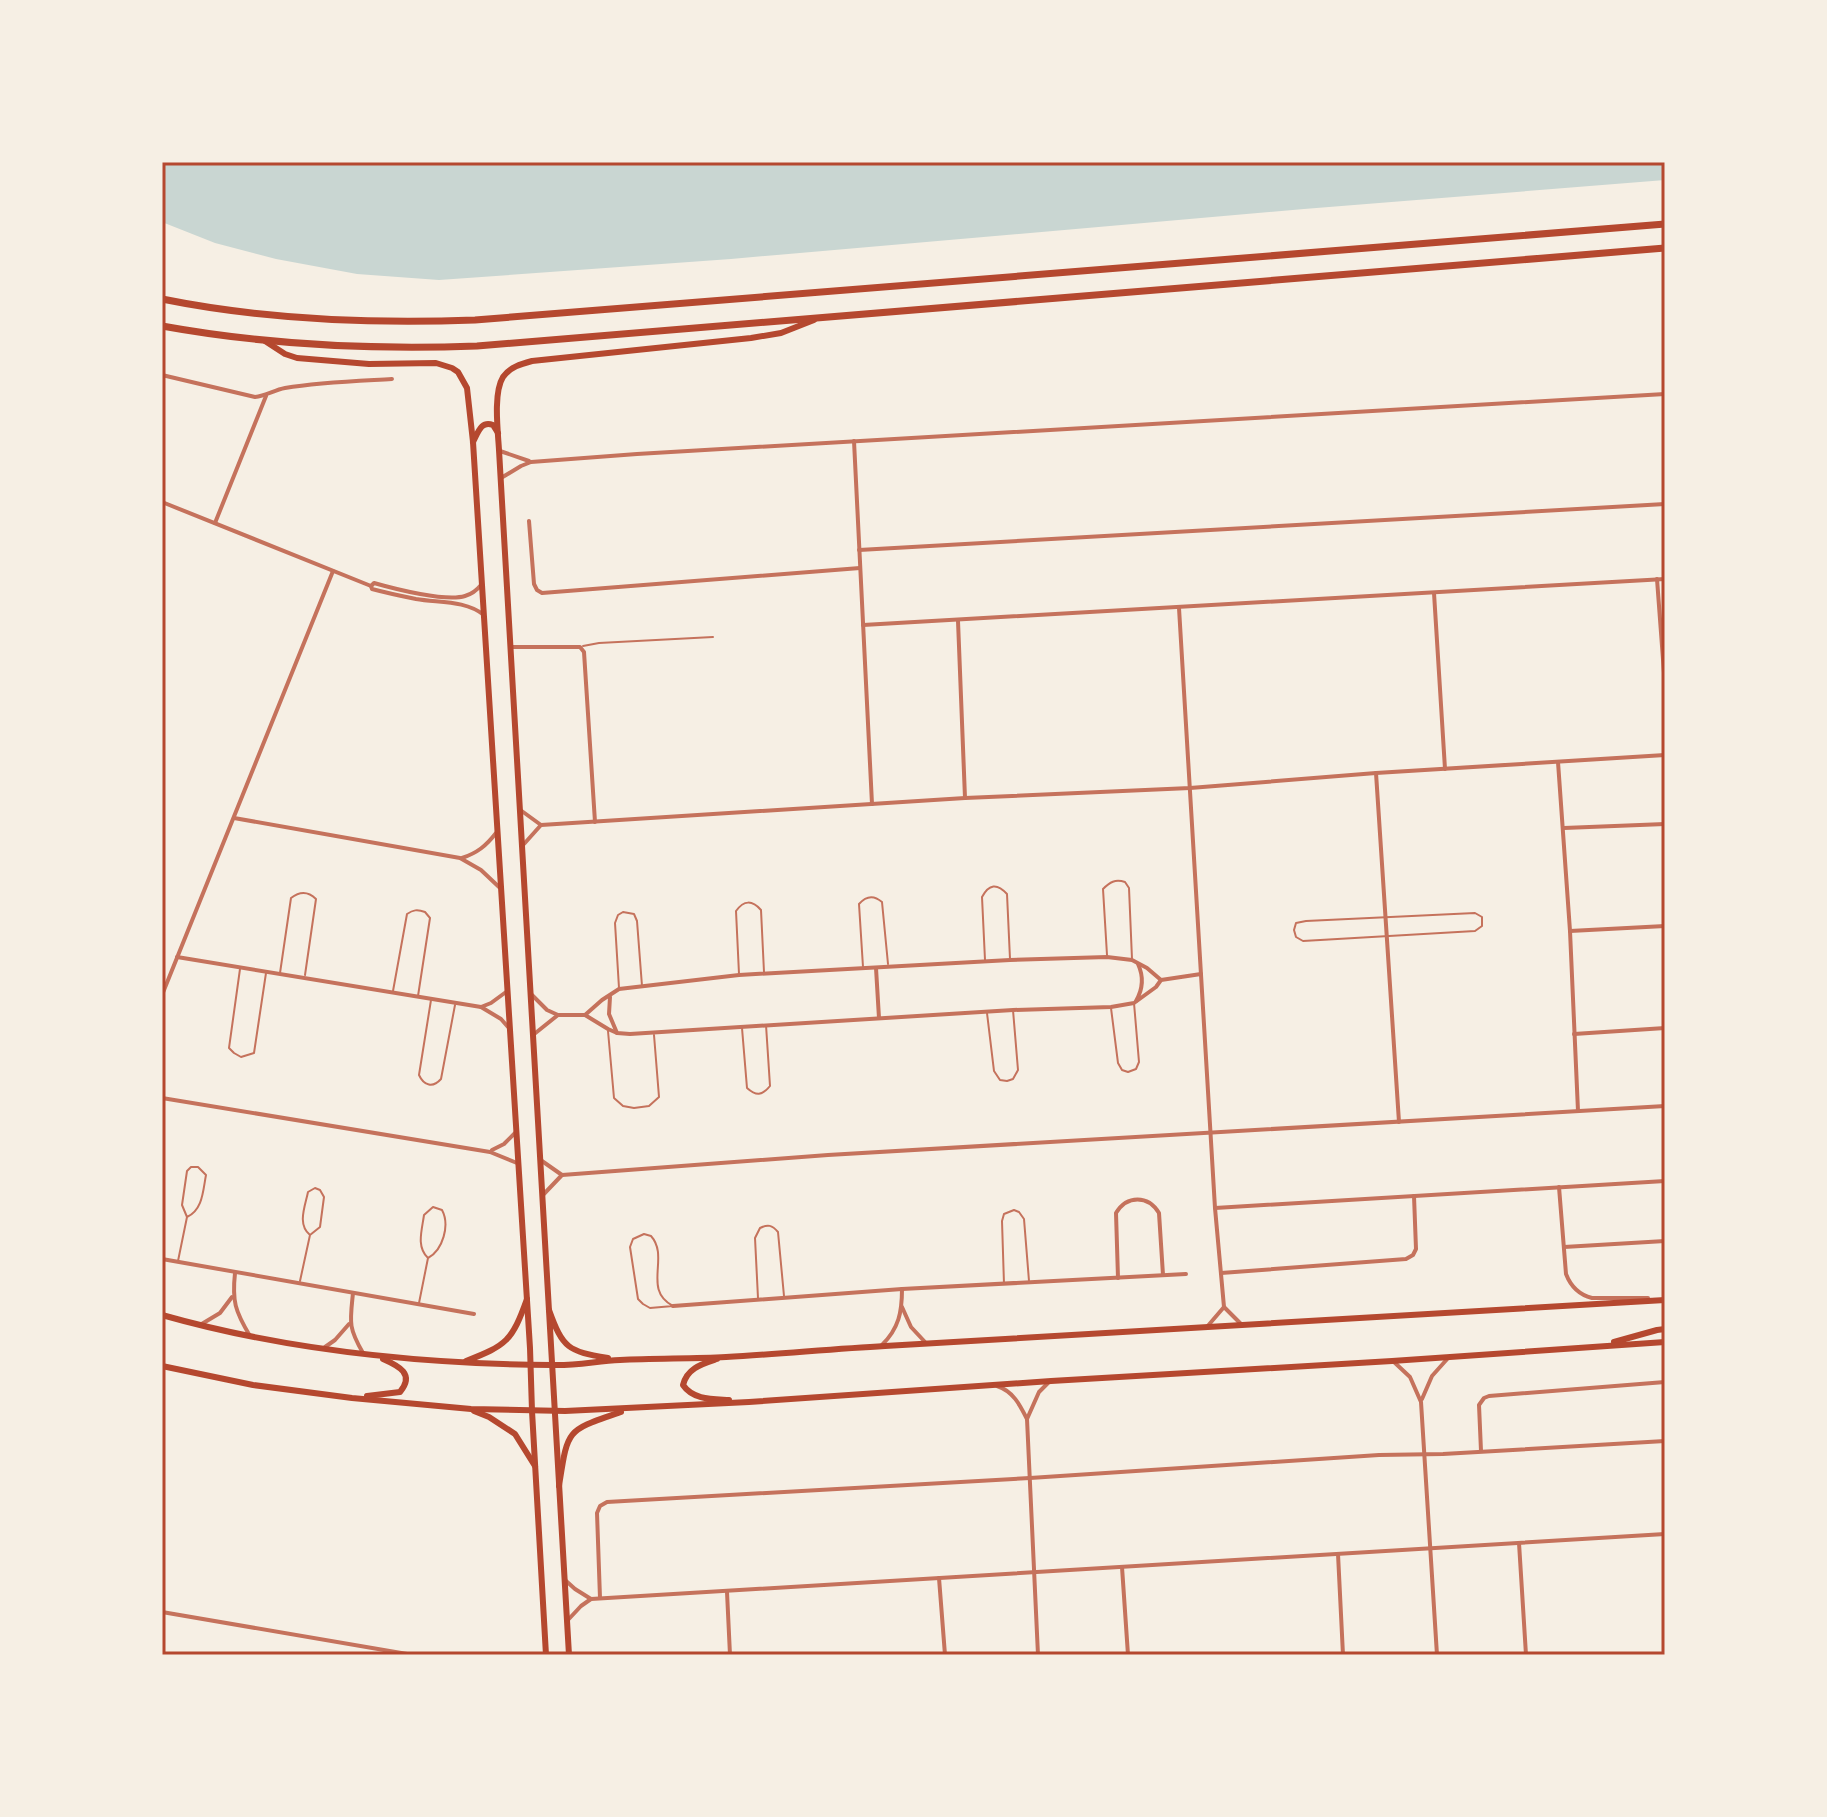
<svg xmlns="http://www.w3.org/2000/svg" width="1827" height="1817" font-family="'Public Sans',sans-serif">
	<rect width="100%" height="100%" fill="#f6efe4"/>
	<path fill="#c9d6d2" d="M162,162H1665V180L1304,209L731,259L439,280L357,274L276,259L215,243L167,224L162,222Z"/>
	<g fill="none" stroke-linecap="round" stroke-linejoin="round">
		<g stroke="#c5725c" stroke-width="2">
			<path d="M583,646L599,643L713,637"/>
			<path d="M1475,913L1482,917V926L1475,931L1303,941L1296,937L1294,930L1296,923L1306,921Z"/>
			<path d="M1107,955L1103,889C1110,882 1115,879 1125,882L1129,888L1132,959"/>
			<path d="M985,960L982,897C989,884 997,883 1007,894L1010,959"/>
			<path d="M863,967L859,904C866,896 874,895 882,902L888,964"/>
			<path d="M240,969L229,1048L234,1053L241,1057L254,1053L266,973"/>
			<path d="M280,973L291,898C300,891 308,891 316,899L305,975"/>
			<path d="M739,974L736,911C744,900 752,900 761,910L764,972"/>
			<path d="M619,988L615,923L618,915L623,912L634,914L637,921L642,986"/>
			<path d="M393,991L407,914C413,910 417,909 425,912L430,918L418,996"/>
			<path d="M431,1000L419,1075C424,1086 433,1088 441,1079L455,1005"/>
			<path d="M1111,1008L1118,1063L1122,1070L1128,1072L1136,1069L1139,1062L1134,1003"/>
			<path d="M987,1013L994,1071L1000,1080L1007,1081L1013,1079L1018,1070L1013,1010"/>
			<path d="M742,1028L747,1088C756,1096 762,1096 770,1086L766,1025"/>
			<path d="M608,1031L614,1098L623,1106L634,1108L649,1106L659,1097L654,1035"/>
			<path d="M644,1234L651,1236C670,1257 642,1290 673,1306L650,1308L643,1304L638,1299L630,1247L633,1239Z"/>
			<path d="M178,1261L187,1217L182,1205L187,1171L191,1167H198L206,1175C203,1190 203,1210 187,1217"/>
			<path d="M300,1281L310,1235L320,1227L324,1197L320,1190L315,1188L308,1192C305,1207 297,1224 310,1235"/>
			<path d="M1004,1284L1002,1221L1004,1214L1014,1210L1019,1212L1024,1219L1029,1281"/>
			<path d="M758,1298L755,1238L760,1228C768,1224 772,1225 778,1232L784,1296"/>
			<path d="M419,1303L428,1258C443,1250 450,1225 442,1210L433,1207L424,1215C422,1230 416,1247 428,1258"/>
		</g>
		<g stroke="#c5725c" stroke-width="4">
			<path d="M162,375L255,397C266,396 274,390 285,388C320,382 356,381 392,379"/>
			<path d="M854,441L872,804"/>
			<path d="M500,451L529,461"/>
			<path d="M501,478L521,466L531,462L637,454L1665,394"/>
			<path d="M162,502L371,586L372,589C387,593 401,596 416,599C439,603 465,600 484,615"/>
			<path d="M529,521L534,584L537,590L542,593L860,568"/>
			<path d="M215,523L266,396"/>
			<path d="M859,550L1665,504"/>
			<path d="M1657,579L1665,686"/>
			<path d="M371,586L374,583C395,589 446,602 465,596C472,594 477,590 481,585"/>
			<path d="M1434,593L1445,769"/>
			<path d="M1179,608L1215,1208L1224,1307L1242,1325"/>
			<path d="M958,621L965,798"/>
			<path d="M863,625L1665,579"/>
			<path d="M512,647H580L584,652L595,822"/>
			<path d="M1558,762L1570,931L1578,1111"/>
			<path d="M1376,773L1399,1122"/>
			<path d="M519,809L541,825L965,798L1190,788L1376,773L1665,755"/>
			<path d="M234,818L460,858L481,870L499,887"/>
			<path d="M1564,828L1665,824"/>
			<path d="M524,844L541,825"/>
			<path d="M462,858C477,853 486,846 496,833"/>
			<path d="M1570,931L1665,926"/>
			<path d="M177,957L481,1007L501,1019L508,1027"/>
			<path d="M876,968L879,1018"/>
			<path d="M162,995L333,571"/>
			<path d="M532,995L547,1010L558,1015H585L608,1029L617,1033L630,1034L1013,1010L1111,1007L1134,1003L1156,987L1161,980L1201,974"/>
			<path d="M610,997L609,1014L617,1033"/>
			<path d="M1136,1001C1143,989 1144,977 1138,964"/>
			<path d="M481,1007L491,1003L506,992"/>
			<path d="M585,1015L602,1000L619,989L739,975L1010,960L1107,957L1132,960L1147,968L1161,980"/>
			<path d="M1574,1034L1665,1028"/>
			<path d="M533,1035L558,1015"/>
			<path d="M162,1098L490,1152L517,1163"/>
			<path d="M492,1150L504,1144L516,1132"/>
			<path d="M542,1161L562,1175L828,1155L1665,1106"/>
			<path d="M1559,1187L1566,1274C1571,1287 1580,1295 1592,1298H1648"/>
			<path d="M542,1196L562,1175"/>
			<path d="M1215,1208L1665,1181"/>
			<path d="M1564,1247L1665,1241"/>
			<path d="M162,1259L474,1314"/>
			<path d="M235,1273C232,1301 235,1311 250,1336"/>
			<path d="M1221,1273L1406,1259L1413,1255L1416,1249L1414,1196"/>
			<path d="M1118,1278L1116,1213C1127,1195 1148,1195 1159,1213L1163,1275"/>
			<path d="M353,1293C350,1322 348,1327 363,1353"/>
			<path d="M673,1306L902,1289L1186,1274"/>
			<path d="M902,1307L911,1327L925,1342"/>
			<path d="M200,1325L220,1313L232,1297"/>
			<path d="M1206,1328L1224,1307"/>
			<path d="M882,1345C899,1328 902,1312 902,1289"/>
			<path d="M325,1347L335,1340L349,1324"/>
			<path d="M1394,1362L1410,1377L1421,1402L1437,1655"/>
			<path d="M997,1386C1013,1391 1020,1405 1027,1419"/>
			<path d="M1422,1399L1432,1376L1449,1357"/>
			<path d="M1481,1451L1479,1405L1484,1398L1489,1396L1665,1382"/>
			<path d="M1519,1543L1526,1655"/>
			<path d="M1338,1554L1343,1655"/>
			<path d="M1122,1567L1128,1655"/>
			<path d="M939,1578L945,1655"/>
			<path d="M565,1580L575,1589L591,1599"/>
			<path d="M727,1592L730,1655"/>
			<path d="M600,1598L597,1513L600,1506L607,1502L1030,1478L1379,1455L1443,1454L1665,1441"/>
			<path d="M162,1612L413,1655"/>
			<path d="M567,1621L581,1606L591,1599L1665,1534"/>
			<path d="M1038,1655L1027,1419L1039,1392L1049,1382"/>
		</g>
		<g stroke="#b5482f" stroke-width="6">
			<path d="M265,341L285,354L297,358L369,364L436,363L452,368L458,372L467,388L473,442L530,1348L532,1411L546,1655"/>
			<path d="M473,442C478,433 481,420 493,425L498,433"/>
			<path d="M569,1655L499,450C498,432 493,393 503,377C510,367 521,364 532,361L751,338L781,333L814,320"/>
		</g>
		<g stroke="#b5482f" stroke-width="6">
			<path d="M549,1310C563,1349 568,1351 608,1358"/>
			<path d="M162,1315C289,1351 420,1364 552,1365C575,1366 597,1361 620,1360C655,1358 691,1359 726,1357C779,1354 832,1349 885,1346C1145,1332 1405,1316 1665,1300"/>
			<path d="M1614,1342L1657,1330L1665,1329"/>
			<path d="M717,1359C702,1364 687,1368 683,1385C693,1400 713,1399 729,1400"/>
			<path d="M466,1361C507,1345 512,1341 527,1299"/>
			<path d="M162,1366L253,1385L352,1398L471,1409L565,1411L749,1402L1051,1381L1392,1361L1665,1342"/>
			<path d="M367,1396L400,1392C415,1374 399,1366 383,1359"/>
			<path d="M474,1411L489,1417L515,1434L535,1466"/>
			<path d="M559,1486C568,1428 566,1431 621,1412"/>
		</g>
		<g stroke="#b5482f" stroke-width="7">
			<path d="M162,299C266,320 370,324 475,320L1665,224"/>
			<path d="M162,326C267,345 371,350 477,346L1665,248"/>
		</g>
	</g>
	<rect width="1827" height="1817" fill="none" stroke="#f6efe4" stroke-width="328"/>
	<rect x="164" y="164" width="1499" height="1489" fill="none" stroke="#b5482f" stroke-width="3"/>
</svg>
